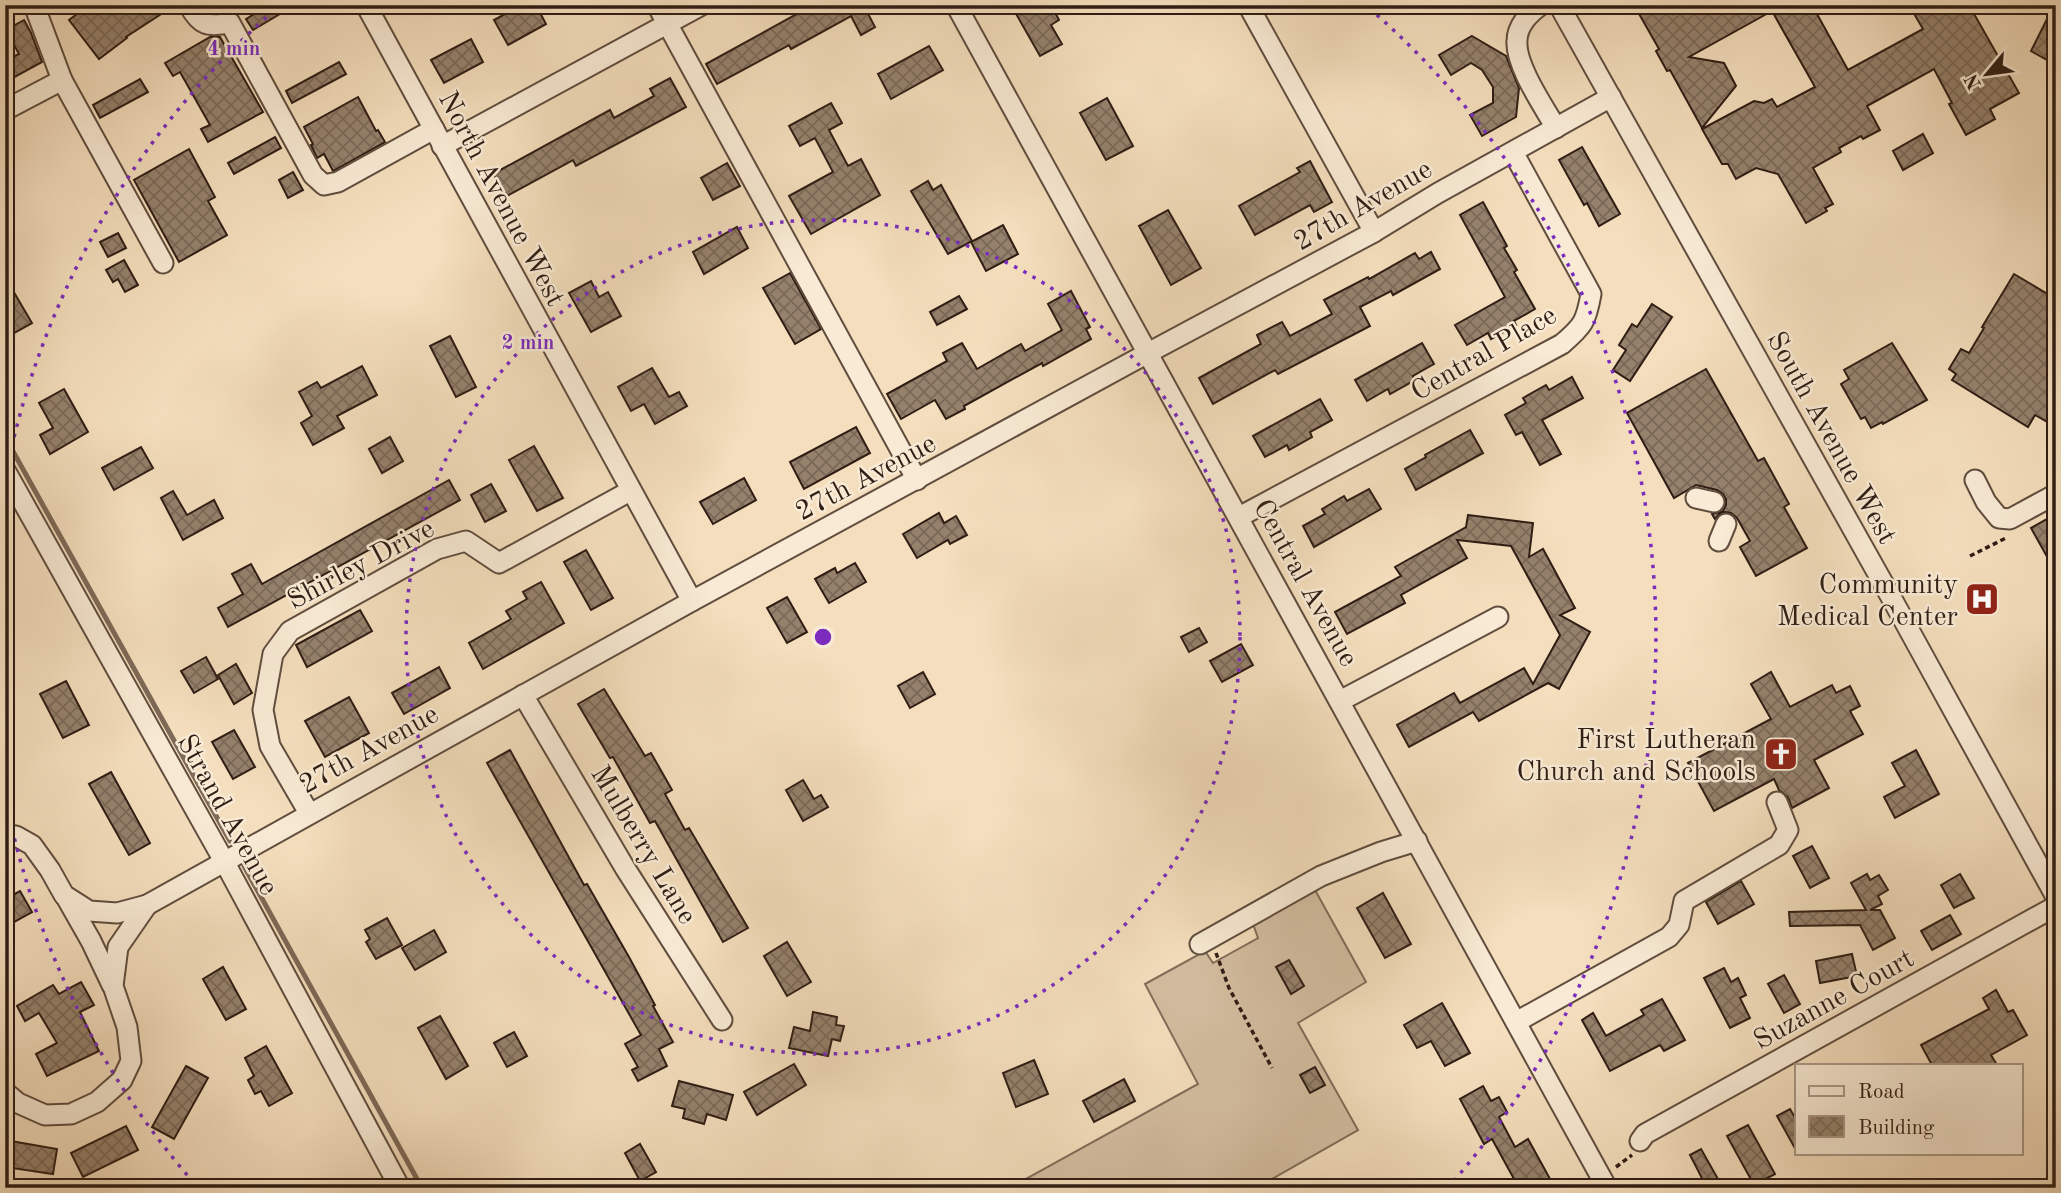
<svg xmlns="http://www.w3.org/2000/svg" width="2061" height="1193" font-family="'Old Standard TT',serif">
	<defs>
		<pattern id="building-cross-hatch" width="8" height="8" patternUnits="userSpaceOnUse" patternTransform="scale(1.75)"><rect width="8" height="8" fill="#95816c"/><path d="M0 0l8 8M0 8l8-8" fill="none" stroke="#7a6958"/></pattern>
	</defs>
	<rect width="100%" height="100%" fill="#f4debd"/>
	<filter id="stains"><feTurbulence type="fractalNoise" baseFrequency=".00286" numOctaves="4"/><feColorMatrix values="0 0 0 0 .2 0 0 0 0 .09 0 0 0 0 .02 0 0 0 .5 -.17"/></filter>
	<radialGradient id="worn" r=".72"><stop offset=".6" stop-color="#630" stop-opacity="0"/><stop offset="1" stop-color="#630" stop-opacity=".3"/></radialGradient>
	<path fill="#d3bda0" stroke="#816d5a" stroke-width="2" d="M1315,890L1366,982L1298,1023L1358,1130L1256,1188H1014L1013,1186L1198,1084L1145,984L1205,951L1213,963L1258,938L1253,924Z"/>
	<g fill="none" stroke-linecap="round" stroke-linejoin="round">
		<g stroke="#7d6957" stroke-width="5">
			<path d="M5,437L230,841"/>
			<path d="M244,866L422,1188"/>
		</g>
	</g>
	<g fill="url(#building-cross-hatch)" stroke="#2f1d14" stroke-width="2">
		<path d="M89,5H175L126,37L127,38L99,59L69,20Z"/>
		<path d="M269,5H295L253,30L246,19Z"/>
		<path d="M522,5H536L546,24L508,45L494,20Z"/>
		<path d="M813,5H871L865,8L875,27L861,35L851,16L791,49L789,45L717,84L706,64Z"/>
		<path d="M1011,5H1051L1059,20L1051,25L1062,44L1040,56Z"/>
		<path d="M1634,5H1668L1673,14L1688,5H1812L1848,70L1923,29L1909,5H1969L2019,93L1990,109L1995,119L1966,135L1949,104L1952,103L1934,69L1867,106L1880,130L1863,139L1861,136L1839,148L1841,152L1813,168L1833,204L1825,208L1827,211L1806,223L1778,174L1756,168L1736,179L1728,164H1722L1702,129L1754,101L1764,103L1772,99L1777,107L1815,87L1772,11L1689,57L1724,63L1736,86L1702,128L1670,70L1667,71L1656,51L1659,49Z"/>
		<path d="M2054,5H2056V65L2031,51Z"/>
		<path d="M24,20L31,33L42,62L11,79L5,70V61L19,54L6,30Z"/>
		<path d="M1472,36L1506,56L1519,88L1516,117L1482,136L1470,115L1493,103V87L1482,70L1471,63L1451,75L1439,55Z"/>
		<path d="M210,37H220L263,112L208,142L201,129L210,125L180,72L173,76L165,63Z"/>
		<path d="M471,39L483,62L444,83L431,60Z"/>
		<path d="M929,46L943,70L891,99L878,74Z"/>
		<path d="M339,62L346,74L292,103L286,91Z"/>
		<path d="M670,78L686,107L576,166L573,160L505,197L493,174L610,110L614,118L654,96L650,89Z"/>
		<path d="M140,79L148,92L100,118L93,105Z"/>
		<path d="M358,97L376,131L378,130L385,142L333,171L324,154L317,158L311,145L313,144L304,127Z"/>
		<path d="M1107,98L1133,146L1106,160L1080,113Z"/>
		<path d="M831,103L842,123L829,130L848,166L861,159L880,195L811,234L789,196L833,172L815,138L800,146L789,126Z"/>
		<path d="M1923,134L1933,153L1903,170L1893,151Z"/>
		<path d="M275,137L281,148L234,174L228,163Z"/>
		<path d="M1582,147L1620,214L1599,226L1587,203L1584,205L1559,160Z"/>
		<path d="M189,149L215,197L208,201L227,235L179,262L134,180Z"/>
		<path d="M1310,161L1332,202L1314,212L1310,205L1255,235L1239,206L1300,172L1297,168Z"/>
		<path d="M727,163L740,186L713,200L701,178Z"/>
		<path d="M293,172L303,190L288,198L279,180Z"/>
		<path d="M928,181L933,190L941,185L972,241L948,254L911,191Z"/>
		<path d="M1483,202L1507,246L1504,248L1517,270L1514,272L1535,309L1514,321L1516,325L1491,339L1488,333L1467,345L1455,325L1505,297L1460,215Z"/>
		<path d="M1168,210L1201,268L1171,285L1139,226Z"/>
		<path d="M1003,225L1018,254L986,271L971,242Z"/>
		<path d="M737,227L748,248L704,274L693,252Z"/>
		<path d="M118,233L126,248L108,257L100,242Z"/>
		<path d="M1431,252L1440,269L1393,295L1391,291L1360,307L1370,326L1278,374L1275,370L1213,404L1199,378L1261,344L1257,335L1282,322L1290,336L1332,314L1324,300L1368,277L1369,279L1415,253L1419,259Z"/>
		<path d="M124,260L138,285L125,292L118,279L113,282L106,270Z"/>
		<path d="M790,273L821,329L795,344L763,288Z"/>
		<path d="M2014,274L2056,299V427L2035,415L2028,427L1952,380L1956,374L1949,369L1961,349L1969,353L1984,328L1982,327Z"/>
		<path d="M5,277L32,323L5,338Z"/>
		<path d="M591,281L599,297L608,292L621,316L591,332L569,293Z"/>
		<path d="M1071,291L1090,327L1086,329L1091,339L1043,366L1042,363L964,406L965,409L946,419L935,400L901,419L887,394L947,361L943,353L962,343L977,369L1021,344L1025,351L1062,330L1048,304Z"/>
		<path d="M959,296L967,309L937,325L930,312Z"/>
		<path d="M1652,304L1672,317L1630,381L1613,370L1626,350L1619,345L1632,324L1637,327Z"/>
		<path d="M450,336L476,387L456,397L430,346Z"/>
		<path d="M1422,343L1434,364L1413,376L1415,380L1390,394L1388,389L1367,401L1355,380Z"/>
		<path d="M1892,343L1927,400L1883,424L1882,422L1871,428L1865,417L1861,419L1841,384L1849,379L1844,370Z"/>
		<path d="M362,366L377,395L337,416L344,428L313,445L301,423L312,416L299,392L317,382L321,388Z"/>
		<path d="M652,368L669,397L679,392L687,406L655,424L644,404L631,411L618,387Z"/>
		<path d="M1706,369L1758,461L1764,458L1789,504L1784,507L1807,548L1756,576L1740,547L1750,541L1737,518L1731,513L1725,512L1719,514L1715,519L1712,514L1723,511L1726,505V499L1723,494L1717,490L1696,485L1674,498L1627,413Z"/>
		<path d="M1572,377L1583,398L1542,420L1561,454L1540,465L1522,432L1516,435L1505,415L1526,403L1523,398L1546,385L1549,390Z"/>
		<path d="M64,389L88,432L50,454L40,435L53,428L39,403Z"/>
		<path d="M1320,399L1332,420L1310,432L1312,437L1289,450L1287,445L1265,457L1253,436Z"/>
		<path d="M856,427L870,453L804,489L790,462Z"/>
		<path d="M1470,430L1483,453L1416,490L1405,469L1426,457L1425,455Z"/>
		<path d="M390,437L403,461L382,473L369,449Z"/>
		<path d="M534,446L563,498L537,511L509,460Z"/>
		<path d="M141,447L153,468L114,490L102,468Z"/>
		<path d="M744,478L756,500L713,524L700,502Z"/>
		<path d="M449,480L460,500L228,627L218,608L243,594L232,574L251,564L262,584Z"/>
		<path d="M491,484L506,511L485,522L471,495Z"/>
		<path d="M1369,489L1381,509L1314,547L1303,526L1325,514L1322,509L1344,496L1347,501Z"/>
		<path d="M173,491L187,515L214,500L223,518L183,540L161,498Z"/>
		<path d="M939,513L944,523L956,516L967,535L950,544L948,540L917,558L903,534Z"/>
		<path d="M2056,514V573L2031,528Z"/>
		<path d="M1468,515L1533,523L1529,557L1543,549L1575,608L1560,615L1590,632L1559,689L1548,683L1479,721L1473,712L1409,747L1397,725L1454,693L1460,703L1524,668L1533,684L1560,635L1511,546L1457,540L1467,558L1401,595L1405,603L1347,634L1335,612L1401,576L1395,567L1466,527Z"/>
		<path d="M586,550L613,598L591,610L564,562Z"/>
		<path d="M855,563L866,582L829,603L815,579L835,568L837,573Z"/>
		<path d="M541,582L564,623L483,669L469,643L511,619L506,611L527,599L523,592Z"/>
		<path d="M787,597L807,632L787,643L767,608Z"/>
		<path d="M360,610L372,631L307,667L296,645Z"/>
		<path d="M1199,628L1207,642L1189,652L1181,637Z"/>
		<path d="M1241,644L1253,665L1222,682L1210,661Z"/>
		<path d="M206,657L218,679L194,693L181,671Z"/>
		<path d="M236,664L252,693L234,704L218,675Z"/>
		<path d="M439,667L450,688L404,714L392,693Z"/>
		<path d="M923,672L935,694L910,708L898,686Z"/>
		<path d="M1771,672L1790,707L1832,685L1836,693L1850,686L1860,706L1850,711L1863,734L1814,760L1829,788L1792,808L1788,797L1779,790L1774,779L1714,811L1688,763L1771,719L1751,684Z"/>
		<path d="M66,681L89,725L63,738L40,694Z"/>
		<path d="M604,689L645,756L651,753L672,790L665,794L685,830L689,828L748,928L723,942L655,821L650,823L613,757L610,758L578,704Z"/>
		<path d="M349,697L369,733L325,757L305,721Z"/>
		<path d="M234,730L255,767L233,779L212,742Z"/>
		<path d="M510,750L584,885L587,884L629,957L655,1005L653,1006L673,1042L659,1049L667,1066L638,1081L632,1070L638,1067L625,1044L641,1035L487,763Z"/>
		<path d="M1916,750L1939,794L1895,818L1884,797L1905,786L1892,763Z"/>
		<path d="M111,772L150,843L129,855L89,784Z"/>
		<path d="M803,780L814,799L821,795L828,807L803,821L786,790Z"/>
		<path d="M1812,846L1829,878L1810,888L1793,856Z"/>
		<path d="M1867,874L1870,880L1879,875L1888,890L1878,896L1882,904L1870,910H1880L1895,938L1873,950L1860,925L1790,926L1789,912L1866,910L1851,883Z"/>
		<path d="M1960,874L1974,898L1954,908L1941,885Z"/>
		<path d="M1741,881L1754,904L1718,924L1706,902Z"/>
		<path d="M20,891L32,912L5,927V899Z"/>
		<path d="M1383,893L1411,944L1385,958L1357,908Z"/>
		<path d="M1950,915L1961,934L1932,950L1921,931Z"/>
		<path d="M387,918L402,945L376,959L366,942L370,939L365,930Z"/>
		<path d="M434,930L446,952L415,970L402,948Z"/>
		<path d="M787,942L811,982L787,996L764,956Z"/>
		<path d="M1852,954L1857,976L1820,983L1816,961Z"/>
		<path d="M1289,960L1304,986L1291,994L1276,967Z"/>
		<path d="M223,967L246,1009L226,1020L203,979Z"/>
		<path d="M1724,968L1731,982L1738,978L1746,995L1740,998L1750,1018L1730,1028L1704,978Z"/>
		<path d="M1784,975L1800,1004L1784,1013L1768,984Z"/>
		<path d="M81,982L94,1005L80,1012L99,1051L47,1076L36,1054L57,1043L39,1013L25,1021L17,1006L53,985L59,994Z"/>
		<path d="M1996,990L2008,1012L2013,1010L2027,1035L1991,1055L1997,1065H1932L1921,1045L1989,1009L1983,998Z"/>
		<path d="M1662,999L1685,1040L1664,1051L1660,1045L1610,1071L1582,1020L1593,1013L1606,1036L1644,1015L1641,1010Z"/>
		<path d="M1442,1003L1470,1053L1445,1066L1431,1041L1417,1048L1404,1025Z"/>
		<path d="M813,1012L837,1017L836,1025L844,1026L840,1041L832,1039L828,1056L789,1048L794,1027L810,1031Z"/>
		<path d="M440,1016L468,1066L446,1079L418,1028Z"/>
		<path d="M514,1032L527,1056L507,1067L494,1043Z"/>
		<path d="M266,1046L292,1093L269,1106L261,1091L255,1094L248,1080L254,1076L245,1058Z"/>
		<path d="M1034,1060L1048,1094L1016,1107L1003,1073Z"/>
		<path d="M794,1064L806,1085L757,1115L744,1092Z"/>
		<path d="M186,1066L208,1078L174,1139L152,1127Z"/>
		<path d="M1315,1067L1325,1085L1310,1093L1300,1075Z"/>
		<path d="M1124,1079L1135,1101L1094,1122L1083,1101Z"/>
		<path d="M679,1081L733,1095L726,1120L707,1114L704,1124L683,1118L685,1109L672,1106Z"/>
		<path d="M1483,1086L1491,1101L1499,1097L1507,1112L1499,1117L1515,1147L1528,1139L1555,1188H1519L1492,1139L1484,1144L1460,1099Z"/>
		<path d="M1790,1109L1797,1121V1152L1777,1116Z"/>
		<path d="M1748,1125L1775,1174L1754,1185L1727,1136Z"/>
		<path d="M126,1126L138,1150L83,1177L71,1153Z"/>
		<path d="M5,1140L57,1149L53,1174L5,1167Z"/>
		<path d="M640,1144L656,1172L640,1181L625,1153Z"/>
		<path d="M1701,1149L1723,1188H1707L1690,1155Z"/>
	</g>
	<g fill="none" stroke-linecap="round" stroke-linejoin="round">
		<g stroke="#604d3e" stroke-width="23">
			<g id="minor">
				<path d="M34,5L62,80L163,263"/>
				<path d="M189,5C200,26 208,27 230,23L313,175L324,185L338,182L434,129"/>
				<path d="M366,5L692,601"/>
				<path d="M657,5L917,480"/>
				<path d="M956,5L1607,1188"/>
				<path d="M1248,5L1374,232"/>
				<path d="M1541,5C1529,13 1517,26 1517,41C1515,65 1544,107 1556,128"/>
				<path d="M1559,5L1892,599L2056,897"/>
				<path d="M5,110L62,80"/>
				<path d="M442,146L702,5"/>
				<path d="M5,470L224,861L400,1188"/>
				<path d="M1975,480L1986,502L1999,518L2010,519L2056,494"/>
				<path d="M1696,498L1714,502"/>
				<path d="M1239,517L1562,344C1583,326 1586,322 1591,294L1513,152"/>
				<path d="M1719,541L1726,524"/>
				<path d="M523,695L625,868L722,1020"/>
				<path d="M1340,701L1498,617"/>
				<path d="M309,813L270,746L263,710L273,654L290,631L437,549L466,541L499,563L630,491"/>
				<path d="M5,834L16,836L32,845L50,870L64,895L89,911L117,913L147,905L118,947L113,986L127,1027L131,1061L122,1080L97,1102L71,1114L45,1115L18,1103L5,1092"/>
				<path d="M66,897L91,941L112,985"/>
				<path d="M147,905L692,601L1148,353L1374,232L1438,193L1611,97"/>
				<path d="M1200,944L1321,876L1381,852L1417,841"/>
				<path d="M1516,1022L1669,937L1679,925L1684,901L1779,845L1788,830L1777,802"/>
				<path d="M1640,1141L1645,1134L2056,906"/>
			</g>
		</g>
		<g stroke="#2f1d14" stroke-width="3.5" stroke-dasharray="5 3.5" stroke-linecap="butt">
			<path d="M1970,556L2006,538"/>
			<path d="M1216,953L1229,988L1272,1068"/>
			<path d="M1616,1167L1632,1155"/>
		</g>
		<use href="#minor" stroke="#f8ead4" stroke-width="19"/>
	</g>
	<g fill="none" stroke="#7b2cbf" stroke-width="3.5" stroke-dasharray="3.5 7">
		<circle cx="823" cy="637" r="417"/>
		<path d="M194 1183A833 833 0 0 1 5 796M5 478A833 833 0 0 1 277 8M1369 8A833 833 0 0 1 1452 1183"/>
	</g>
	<defs>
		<g id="hospital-square" transform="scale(1.75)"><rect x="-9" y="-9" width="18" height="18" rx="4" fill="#8f2418" stroke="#f8ead4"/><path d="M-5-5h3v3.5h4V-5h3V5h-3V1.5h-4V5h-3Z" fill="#fff"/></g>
		<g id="church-square" transform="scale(1.75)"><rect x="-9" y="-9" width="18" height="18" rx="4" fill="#8f2418" stroke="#f8ead4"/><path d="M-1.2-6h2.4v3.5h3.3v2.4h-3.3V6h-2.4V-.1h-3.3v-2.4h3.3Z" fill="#fff"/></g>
	</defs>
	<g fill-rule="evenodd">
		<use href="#hospital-square" x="1982" y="599"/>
		<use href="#church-square" x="1781" y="754"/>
	</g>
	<g text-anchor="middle" stroke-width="5" stroke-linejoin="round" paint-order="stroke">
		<g font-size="28" fill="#2f1d14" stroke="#f8ead4">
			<text transform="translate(503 198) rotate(62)" y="10">North Avenue West</text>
			<text transform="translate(1362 204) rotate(-30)" y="10">27th Avenue</text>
			<text transform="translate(1483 352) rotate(-30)" y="10">Central Place</text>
			<text transform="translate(1833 437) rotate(61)" y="10">South Avenue West</text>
			<text transform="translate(865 476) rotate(-28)" y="10">27th Avenue</text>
			<text transform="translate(360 563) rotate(-28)" y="10">Shirley Drive</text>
			<text transform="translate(1307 582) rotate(61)" y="10">Central Avenue</text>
			<text transform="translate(368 748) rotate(-29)" y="10">27th Avenue</text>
			<text transform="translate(229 814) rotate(61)" y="10">Strand Avenue</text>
			<text transform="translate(645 844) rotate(59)" y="10">Mulberry Lane</text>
			<text transform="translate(1833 998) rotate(-29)" y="10">Suzanne Court</text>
		</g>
		<g font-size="28" fill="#2f1d14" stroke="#f8ead4" text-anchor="end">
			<text x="1958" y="593">Community<tspan x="1958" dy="32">Medical Center</tspan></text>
			<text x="1756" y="748">First Lutheran<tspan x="1756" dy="32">Church and Schools</tspan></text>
		</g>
	</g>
	<circle cx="823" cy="637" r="10" fill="#7b2cbf" stroke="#f8ead4" stroke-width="3.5"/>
	<g font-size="21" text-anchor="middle" font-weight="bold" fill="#7b2cbf" stroke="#f8ead4" stroke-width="5" stroke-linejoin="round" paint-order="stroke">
		<text x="234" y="55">4 min</text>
		<text x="528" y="349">2 min</text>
	</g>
	<rect width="2061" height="1193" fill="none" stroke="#f4debd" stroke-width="28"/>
	<rect x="7" y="7" width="2047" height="1179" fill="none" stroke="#2f1d14" stroke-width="3.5"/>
	<rect x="14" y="14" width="2033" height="1165" fill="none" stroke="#2f1d14" stroke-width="2"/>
	<rect x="1795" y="1064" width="228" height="91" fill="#f8ead4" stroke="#a89887" stroke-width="2"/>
	<rect x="1809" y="1086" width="35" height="10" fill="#f8ead4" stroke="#a89887" stroke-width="2"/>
	<text x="1858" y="1098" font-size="21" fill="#2f1d14">Road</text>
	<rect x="1809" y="1116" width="35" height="21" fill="url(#building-cross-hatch)" stroke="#a89887" stroke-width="2"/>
	<text x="1858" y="1134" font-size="21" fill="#2f1d14">Building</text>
	<g transform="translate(1987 74) rotate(241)" stroke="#f8ead4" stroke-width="5" paint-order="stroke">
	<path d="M0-5L12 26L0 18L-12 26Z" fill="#2f1d14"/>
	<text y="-10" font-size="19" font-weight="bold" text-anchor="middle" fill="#2f1d14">N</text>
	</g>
	<rect width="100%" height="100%" filter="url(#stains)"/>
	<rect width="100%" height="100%" fill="url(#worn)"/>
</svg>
